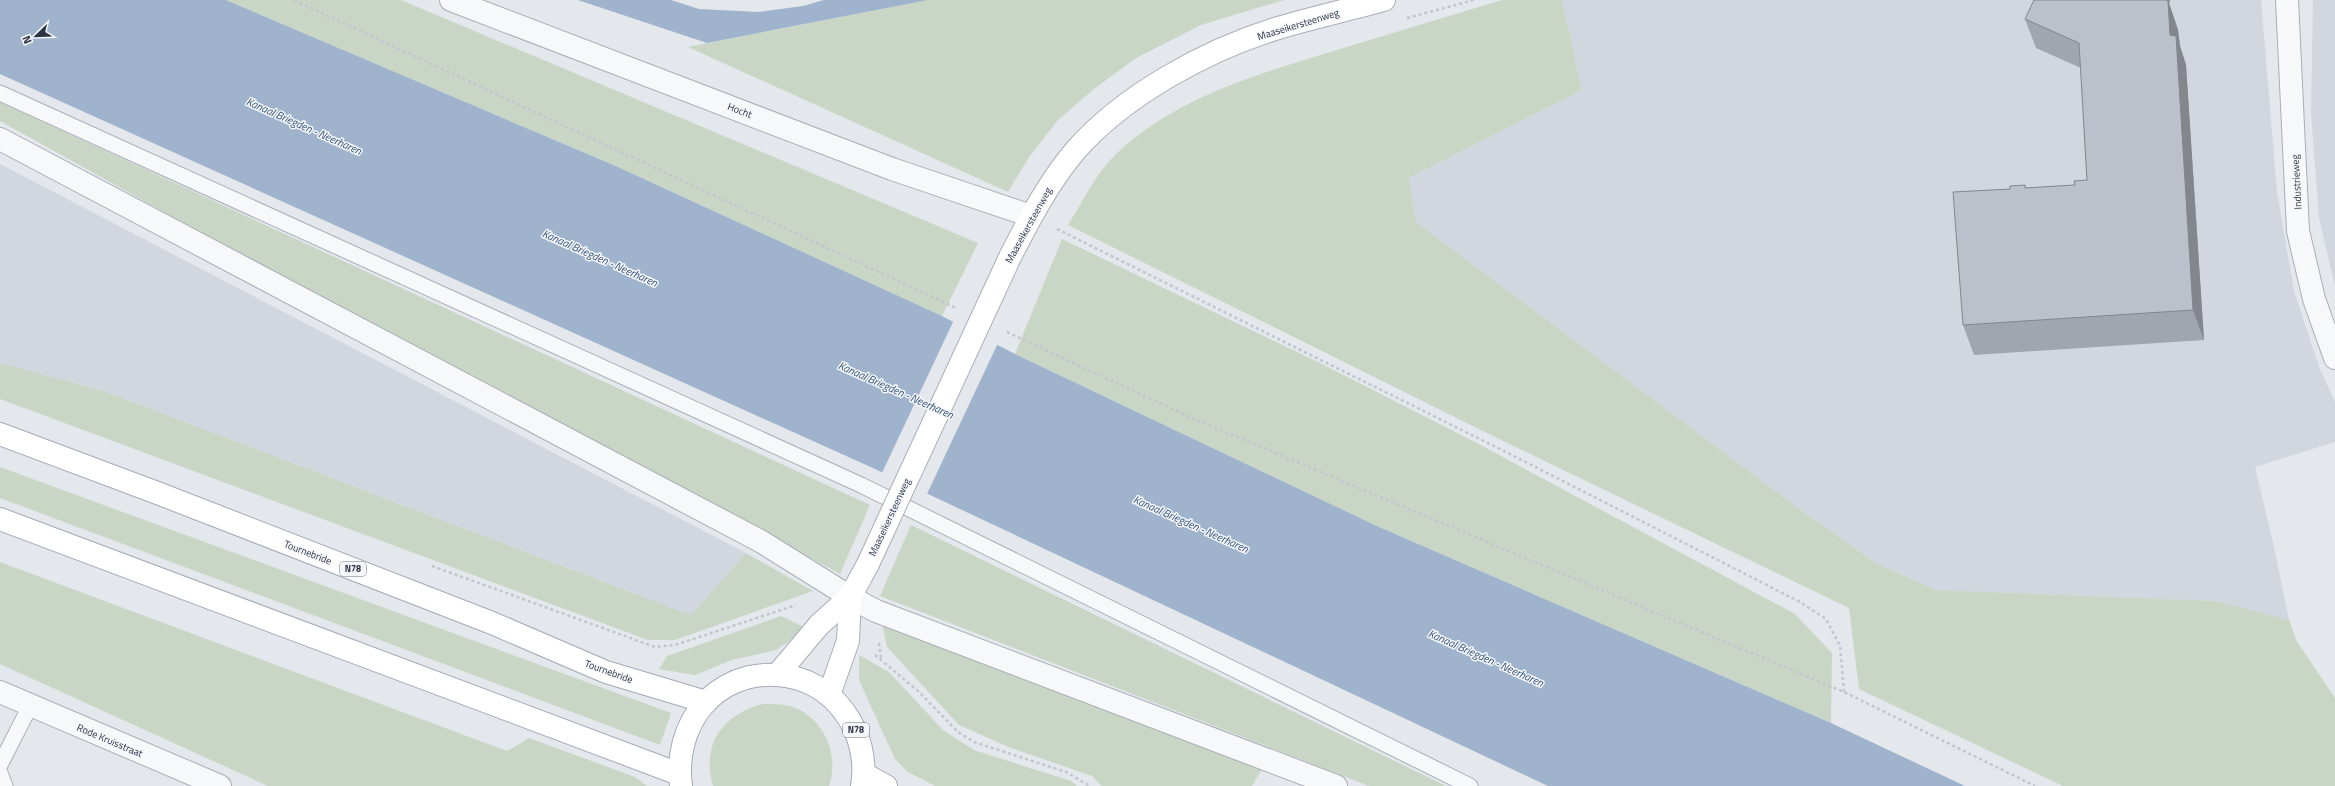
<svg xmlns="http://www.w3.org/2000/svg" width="2335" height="786" font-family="'Titillium Web',sans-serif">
	<rect width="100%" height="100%" fill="#e4e7ec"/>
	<g fill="#d2d6de">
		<path d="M1562,0H2261L2277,192L2294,291L2319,367L2335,402V442L2255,467L2272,538L2289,620L2216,601L1936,590L1876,563L1790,502L1416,222L1409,178L1582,90Z"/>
		<path d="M2313,0H2335V286L2319,218L2311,113Z"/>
		<path d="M0,164L746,553L691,615L101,390L0,363Z"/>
	</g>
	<g fill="#c9d6c5">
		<path d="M226,0H401L978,243L942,316L618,167Z"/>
		<path d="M928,0H1284L1201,25L1136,58L1094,89L1058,120L1029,157L1008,192L688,47Z"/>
		<path d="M1502,0H1562L1582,90L1409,178L1416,222L1790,502L1876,563L1936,590L2216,601L2289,620L2296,640L2335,698V786H2063L1859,689L1849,608L1501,440L1068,225C1083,201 1096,173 1117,153C1179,95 1262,73 1340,49C1394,33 1448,16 1502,0Z"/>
		<path d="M0,102L870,505L840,574L643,466L452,372L0,121Z"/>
		<path d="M1062,239L1318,362L1473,441L1795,614L1832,653L1831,723L1379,527L1015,354Z"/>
		<path d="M0,363L101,390L691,615L746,553L813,591L675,640H648L0,399Z"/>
		<path d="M0,467L671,713L660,745L0,498Z"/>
		<path d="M911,525L1446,786H1369L880,596Z"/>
		<path d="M0,562L507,751L529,738L635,777L647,786H268L0,664Z"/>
		<path d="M781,616L804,627L794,638L776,650L732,660L695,675L659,669L667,656Z"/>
		<path d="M882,623L1262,769L1252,786H1102L1092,776L1011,748L959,725L887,647Z"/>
		<path d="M859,655L889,672L943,730L974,750L1071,781L1077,786H935L908,772L895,759L859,680Z"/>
		<path d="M762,704C771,704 781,704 790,706C823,716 840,754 829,786H713C701,745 722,715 762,704Z"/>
	</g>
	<g fill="#9fb4cc">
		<path d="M0,0H226L618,167L942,316L1015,354L1379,527L1831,723L1965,786H1548L875,469L0,74Z"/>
		<path d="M578,0H671L699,9L759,12L803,6L824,0H928L707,43Z"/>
	</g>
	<path fill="#e4e7ec" d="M954,320L998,343L926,496L881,475Z"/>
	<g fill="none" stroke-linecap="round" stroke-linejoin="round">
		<g stroke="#a9aeb7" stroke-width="17">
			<g id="lane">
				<path d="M0,93L861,485L1470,786"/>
				<path d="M0,765L30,706"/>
				<path d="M0,773L5,786"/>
			</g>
		</g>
		<g stroke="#a9aeb7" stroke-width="24">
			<g id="street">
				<path d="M451,0L892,169L1031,216"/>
				<path d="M2287,0L2298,231L2314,299L2335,358"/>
				<path d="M0,139L762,542L850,597L876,611L1336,786"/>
				<path d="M0,692L220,786"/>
			</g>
		</g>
		<g stroke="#a9aeb7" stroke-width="24">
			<g id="secondary">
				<path d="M1010,257C1029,220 1048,183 1075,151C1124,95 1205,51 1275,29C1311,18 1348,10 1384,0"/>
				<path d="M777,675L819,625L850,597L868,564"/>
				<path d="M829,695L848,641L850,597"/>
			</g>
		</g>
		<g stroke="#a3abb8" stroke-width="24">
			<g id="primary">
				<path d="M0,434L160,494L492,623L606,672L706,702"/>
				<path d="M0,519L679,774"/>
				<path d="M864,774L886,786"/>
				<path d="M681,786C673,726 713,671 777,675C834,678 871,733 862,786"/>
			</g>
		</g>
		<g stroke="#c2c5cb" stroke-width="2.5" stroke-dasharray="3 3" stroke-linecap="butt">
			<path d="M294,0L956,308"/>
			<path d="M1407,18L1474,0"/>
			<path d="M1057,229L1506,452L1800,602L1826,619L1840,646L1844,692"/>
			<path d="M1007,332L1183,414L1844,692L2035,786"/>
			<path d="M432,566L655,647L675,645L796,605"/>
			<path d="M879,643L881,658"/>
			<path d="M875,655L918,691L958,732L974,742L1066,772L1090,786"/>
		</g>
		<use href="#lane" stroke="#f7f8fa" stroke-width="15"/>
		<use href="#street" stroke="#f7f8fa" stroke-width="22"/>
		<use href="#secondary" stroke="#fff" stroke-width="22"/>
		<use href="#primary" stroke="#fff" stroke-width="22"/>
		<g stroke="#a9aeb7" stroke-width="24" stroke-linecap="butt">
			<path id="secondary-bridge" d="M868,564L1010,257"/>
		</g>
		<use href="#secondary-bridge" stroke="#fff" stroke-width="22"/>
	</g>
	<path fill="#a1a5ae" d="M2034,0H2170L2169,3L2178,30L2180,46L2186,65L2204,340L1974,355L1963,325L2010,189L2025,185L2026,188L2075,185L2087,180L2081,68L2036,48L2025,19Z"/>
	<path fill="#83868d" d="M2153,0H2170L2169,3L2178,30L2180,46L2186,65L2204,340L2193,310Z"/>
	<path fill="#bbc0ca" stroke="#83868d" d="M2034,0H2166L2168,1L2170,35L2176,36L2193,310L1963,325L1953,192L2010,189V186L2025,185V188L2075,185L2074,181L2087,180L2079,43L2025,19Z"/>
	<g text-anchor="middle" stroke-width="3" stroke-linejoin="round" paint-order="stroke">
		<g fill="#f4f6f9" stroke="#676e7b" stroke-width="1">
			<rect x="340" y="562" width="26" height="14" rx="3"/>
			<rect x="843" y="723" width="26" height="14" rx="3"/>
		</g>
		<g font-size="9" font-weight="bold" fill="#2b3445">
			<text x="353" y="572">N78</text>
			<text x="856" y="733">N78</text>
		</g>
		<g font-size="10" fill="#2b3445" stroke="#f4f6f9">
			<text transform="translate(1298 24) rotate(-17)" y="4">Maaseikersteenweg</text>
			<text transform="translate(740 110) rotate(21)" y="4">Hocht</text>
			<text transform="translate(2296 182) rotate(-93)" y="4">Industrieweg</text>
			<text transform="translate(1028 225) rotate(-61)" y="4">Maaseikersteenweg</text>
			<text transform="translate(889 517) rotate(-65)" y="4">Maaseikersteenweg</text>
			<text transform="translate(308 552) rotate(21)" y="4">Tournebride</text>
			<text transform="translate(609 671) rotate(20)" y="4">Tournebride</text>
			<text transform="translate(110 740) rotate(23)" y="4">Rode Kruisstraat</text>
		</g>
		<g font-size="11" font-style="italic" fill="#34527a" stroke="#f4f6f9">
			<text transform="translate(304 126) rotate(24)" y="4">Kanaal Briegden - Neerharen</text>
			<text transform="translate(600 258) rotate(24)" y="4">Kanaal Briegden - Neerharen</text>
			<text transform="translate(896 390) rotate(24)" y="4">Kanaal Briegden - Neerharen</text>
			<text transform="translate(1191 524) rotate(24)" y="4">Kanaal Briegden - Neerharen</text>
			<text transform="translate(1486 658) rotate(24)" y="4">Kanaal Briegden - Neerharen</text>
		</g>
	</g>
	<g transform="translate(36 36) rotate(247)" stroke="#f4f6f9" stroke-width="3" paint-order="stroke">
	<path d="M0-3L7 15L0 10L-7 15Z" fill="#2b3445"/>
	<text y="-6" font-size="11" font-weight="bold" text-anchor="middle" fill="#2b3445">N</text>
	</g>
</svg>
